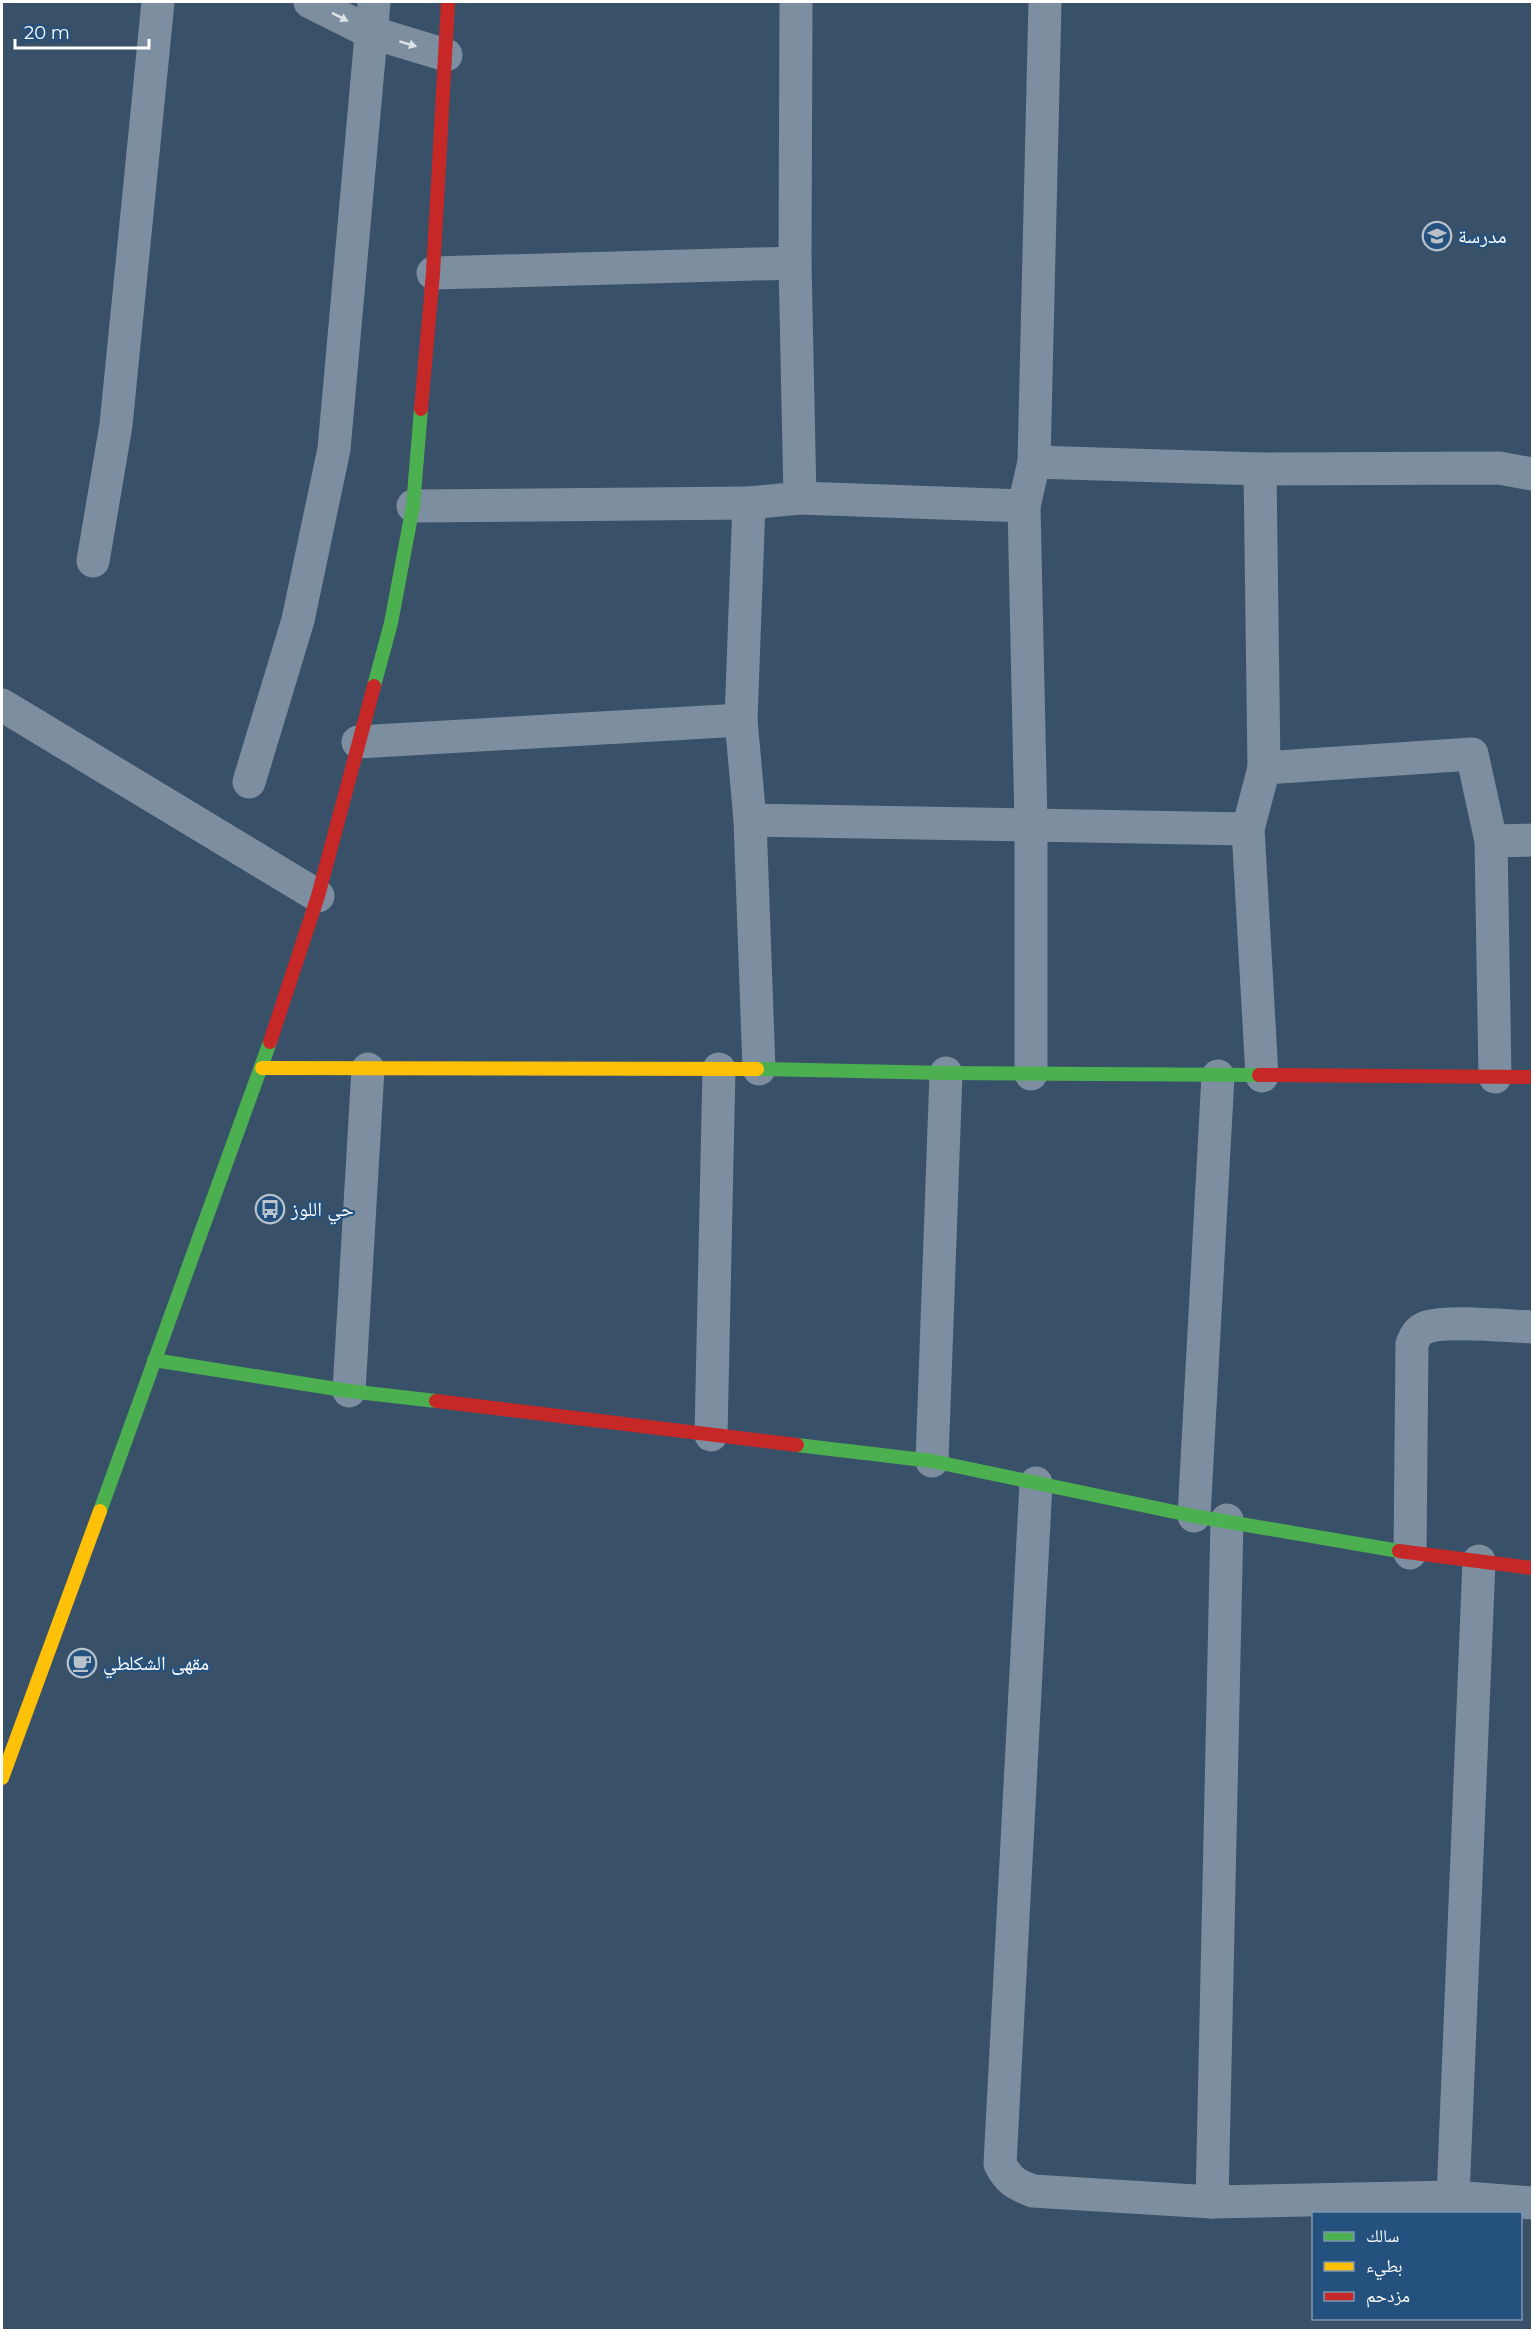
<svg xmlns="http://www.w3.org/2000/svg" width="1534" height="2332" font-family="Montserrat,'Noto Naskh Arabic',sans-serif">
	<rect width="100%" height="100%" fill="#385169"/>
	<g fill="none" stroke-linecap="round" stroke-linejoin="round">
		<g stroke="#7d8ea0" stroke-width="33">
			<path d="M310,2L370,32L446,55"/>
			<path d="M433,273L795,263"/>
			<path d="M1034,462L1260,469L1499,468L1532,474"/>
			<path d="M1260,469L1264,768L1472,754L1491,841"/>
			<path d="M800,498L1024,506"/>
			<path d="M413,506L749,503"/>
			<path d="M93,561L116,425L158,2"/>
			<path d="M2,705L318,896"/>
			<path d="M358,742L741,720"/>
			<path d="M249,782L298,620L334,449L374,2"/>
			<path d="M750,820L1248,829"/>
			<path d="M759,1069L750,820L741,720L749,503L800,498L795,263L796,2"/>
			<path d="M1031,1074V824L1024,506L1034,462L1045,2"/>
			<path d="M1262,1076L1248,829L1264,768"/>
			<path d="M1495,1077L1491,841L1532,840"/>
			<path d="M349,1391L368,1069"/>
			<path d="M711,1435L719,1069"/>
			<path d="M932,1461L946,1073"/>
			<path d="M1036,1483L1000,2164C1009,2181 1015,2184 1033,2191L1212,2202L1453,2197L1532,2203"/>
			<path d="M1194,1516L1218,1076"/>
			<path d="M1410,1553L1412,1344C1415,1336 1418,1330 1427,1327C1449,1320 1507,1326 1532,1327"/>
			<path d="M1453,2197L1479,1561"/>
			<path d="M1212,2202L1227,1520"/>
		</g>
		<g stroke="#4caf50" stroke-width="14">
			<path d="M374,686L391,623L413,506L421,409"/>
			<path d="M757,1069L946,1073L1259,1075"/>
			<path d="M154,1360L349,1391L436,1401"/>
			<path d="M797,1445L932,1461L1194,1516L1399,1551"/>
			<path d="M100,1511L270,1042"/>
		</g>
		<g stroke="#ffc107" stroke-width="14">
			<path d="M262,1068L757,1069"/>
			<path d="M2,1778L100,1511"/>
		</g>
		<g stroke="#c62828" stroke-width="14">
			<path d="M421,409L433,273L448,2"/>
			<path d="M270,1042L318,896L374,686"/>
			<path d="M1259,1075L1532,1077"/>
			<path d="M436,1401L797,1445"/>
			<path d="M1399,1551L1532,1568"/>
		</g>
	</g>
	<defs><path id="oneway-solid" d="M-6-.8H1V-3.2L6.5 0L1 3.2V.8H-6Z" transform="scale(1.5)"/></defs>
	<g fill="#dee3e7">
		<use href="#oneway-solid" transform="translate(340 17) rotate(27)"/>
		<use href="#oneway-solid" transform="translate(408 44) rotate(17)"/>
	</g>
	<defs>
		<g id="school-ring" transform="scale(1.5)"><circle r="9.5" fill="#24517d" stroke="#b9c2ca" stroke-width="1.5"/><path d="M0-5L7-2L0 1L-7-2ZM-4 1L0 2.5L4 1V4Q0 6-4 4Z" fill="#b9c2ca"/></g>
		<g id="bus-ring" transform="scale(1.5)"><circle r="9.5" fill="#24517d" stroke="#b9c2ca" stroke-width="1.5"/><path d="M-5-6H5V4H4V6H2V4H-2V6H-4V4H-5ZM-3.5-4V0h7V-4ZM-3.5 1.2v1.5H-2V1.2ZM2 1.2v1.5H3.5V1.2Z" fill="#b9c2ca"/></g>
		<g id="cafe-ring" transform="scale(1.5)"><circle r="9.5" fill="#24517d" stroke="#b9c2ca" stroke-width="1.5"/><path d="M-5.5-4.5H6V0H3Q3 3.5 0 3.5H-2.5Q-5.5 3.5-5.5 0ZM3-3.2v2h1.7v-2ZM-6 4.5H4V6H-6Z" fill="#b9c2ca"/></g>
	</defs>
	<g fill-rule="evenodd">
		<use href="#school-ring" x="1437" y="236"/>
		<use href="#bus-ring" x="270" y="1209"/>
		<use href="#cafe-ring" x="82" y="1663"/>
	</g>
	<g text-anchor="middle" stroke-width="4.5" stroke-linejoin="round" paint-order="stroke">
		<g font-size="20" fill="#fff" stroke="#24517d" text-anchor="start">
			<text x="1458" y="243">مدرسة</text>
			<text x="291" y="1216">حي اللوز</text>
			<text x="103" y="1670">مقهى الشكلطي</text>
		</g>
	</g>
	<rect width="1534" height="2332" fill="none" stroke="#ffffff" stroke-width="6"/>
	<rect x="1312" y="2212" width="210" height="108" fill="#24517d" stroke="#7c97b1" stroke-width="1.5"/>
	<rect x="1324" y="2232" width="30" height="9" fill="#4caf50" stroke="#7c97b1" stroke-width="1.5"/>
	<text x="1366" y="2242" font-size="18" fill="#ffffff">سالك</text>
	<rect x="1324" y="2262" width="30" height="9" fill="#ffc107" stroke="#7c97b1" stroke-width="1.5"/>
	<text x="1366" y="2272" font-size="18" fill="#ffffff">بطيء</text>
	<rect x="1324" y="2292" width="30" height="9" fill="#c62828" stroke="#7c97b1" stroke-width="1.5"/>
	<text x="1366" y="2302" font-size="18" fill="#ffffff">مزدحم</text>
	<path d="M15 39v9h134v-9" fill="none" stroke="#ffffff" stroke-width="3"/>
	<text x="24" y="39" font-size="18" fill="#ffffff" stroke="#24517d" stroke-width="4.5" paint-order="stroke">20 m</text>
</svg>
